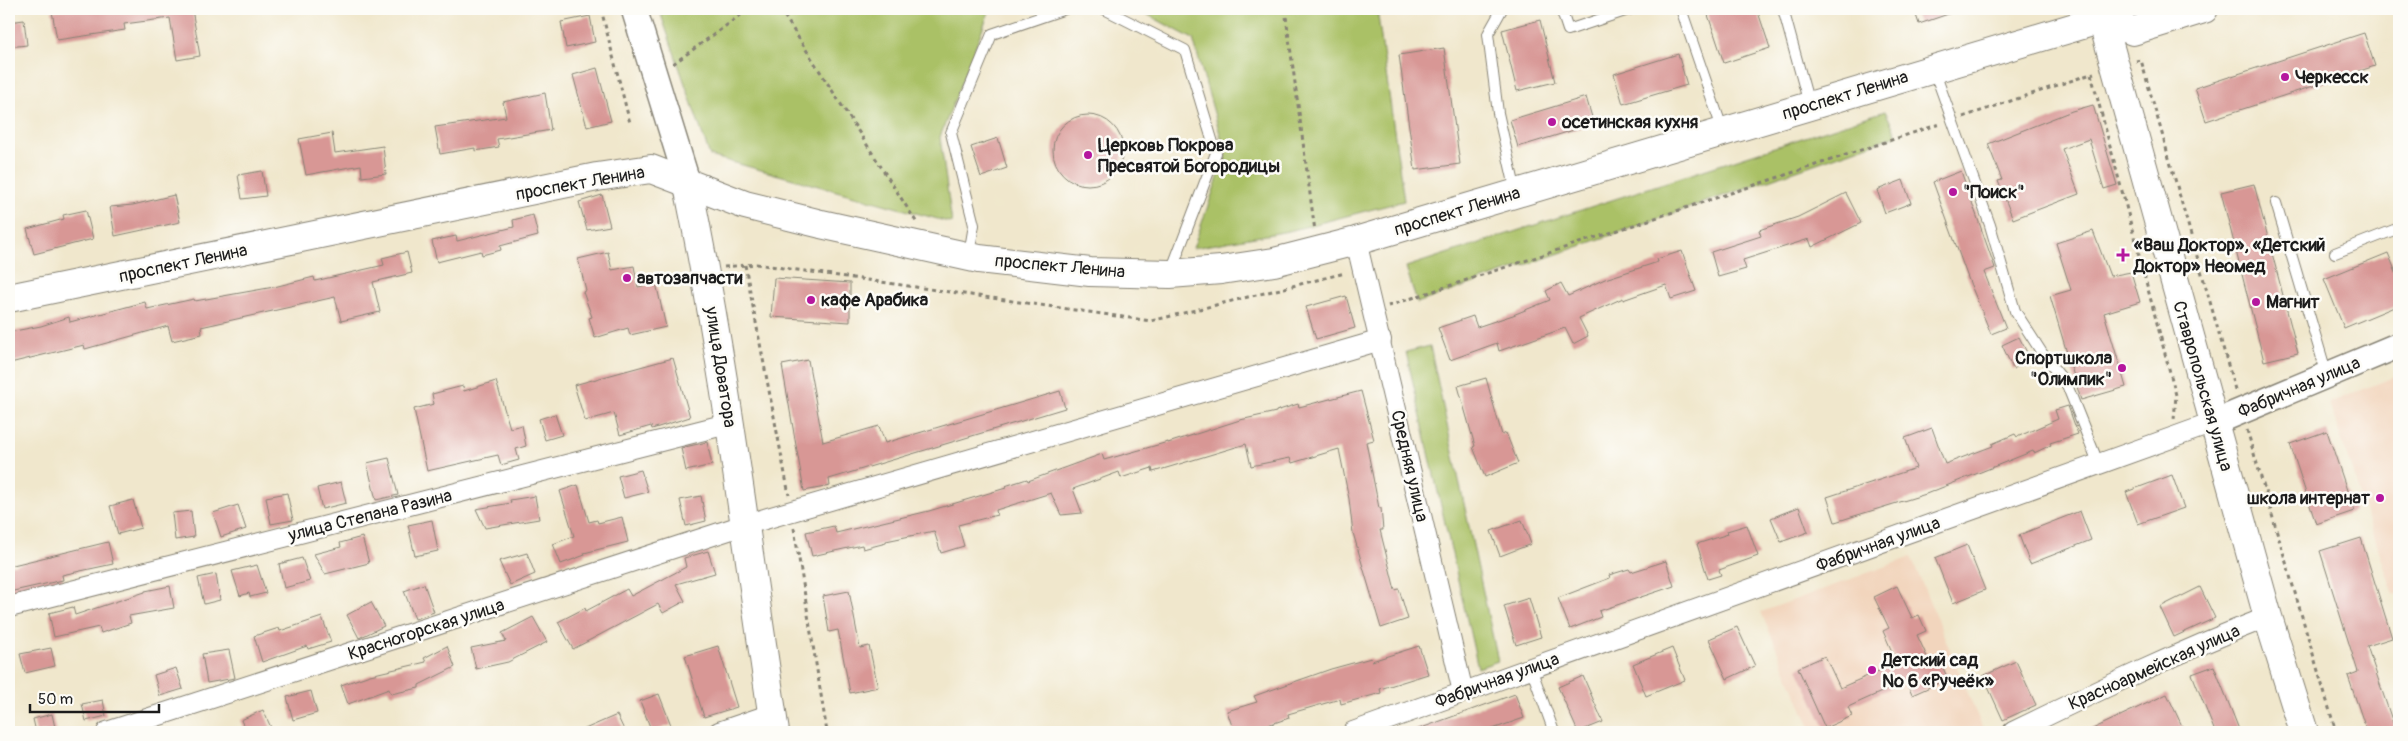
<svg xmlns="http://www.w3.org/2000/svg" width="2408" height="741" font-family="Pangolin,sans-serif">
	<rect width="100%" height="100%" fill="#fdfcf7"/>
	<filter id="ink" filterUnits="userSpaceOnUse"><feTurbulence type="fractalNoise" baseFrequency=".02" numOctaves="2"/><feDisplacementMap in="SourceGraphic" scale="10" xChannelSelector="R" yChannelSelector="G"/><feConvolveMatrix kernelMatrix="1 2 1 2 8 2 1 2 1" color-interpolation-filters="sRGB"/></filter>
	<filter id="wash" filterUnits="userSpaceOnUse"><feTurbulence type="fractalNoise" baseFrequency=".0096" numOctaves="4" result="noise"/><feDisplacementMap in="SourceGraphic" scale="20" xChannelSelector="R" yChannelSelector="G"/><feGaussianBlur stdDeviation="1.12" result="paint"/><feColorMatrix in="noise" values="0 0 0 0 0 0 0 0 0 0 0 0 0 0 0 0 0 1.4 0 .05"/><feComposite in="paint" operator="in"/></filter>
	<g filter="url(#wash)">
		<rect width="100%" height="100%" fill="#f0e7cc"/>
		<g fill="#f2d5bd">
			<path d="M2399,375V593L2394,595L2329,403Z"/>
			<path d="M1911,557L1983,729L1975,732H1812L1761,612Z"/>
		</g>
		<g fill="#aac166" stroke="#636e41">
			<path d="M659,9H998L989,12L940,137L952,223L710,156Z"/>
			<path d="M1137,9H1377L1404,201L1289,231L1193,248L1226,155L1193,39Z"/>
			<path d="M1885,111L1897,135L1417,303L1406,267Z"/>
			<path d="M1430,346L1498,661L1478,668L1406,352Z"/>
		</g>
		<g id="blocks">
			<g fill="#d89795">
				<path d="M67,9H192L200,56L177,60L170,18L124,24L125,30L57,40L52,11Z"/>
				<path d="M1706,9H1757L1770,48L1724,63Z"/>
				<path d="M1914,9H1957V11L1919,24Z"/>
				<path d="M590,16L595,42L566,48L561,22Z"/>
				<path d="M24,20L27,45L9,47V22Z"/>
				<path d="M1540,20L1555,82L1517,91L1502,30Z"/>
				<path d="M2364,33L2375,66L2206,121L2195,88Z"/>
				<path d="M1444,48L1460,164L1415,170L1399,55Z"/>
				<path d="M1678,54L1687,85L1623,104L1614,74Z"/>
				<path d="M597,68L611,121L587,127L573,75Z"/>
				<path d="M545,93L551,130L497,139L499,147L475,151V148L440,154L435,127L506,117L503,102Z"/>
				<path d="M1586,97L1594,124L1518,147L1510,120Z"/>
				<path d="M2093,105L2117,185L2104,189L2089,139L2062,149L2079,194L2013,219L1998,181L2002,180L1988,144L2072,111Z"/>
				<circle cx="1088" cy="150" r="35"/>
				<path d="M332,133L335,153L383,146L386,174L362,177L361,165L306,175L299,139Z"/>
				<path d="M998,138L1007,168L981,177L971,147Z"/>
				<path d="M262,171L266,196L242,199L238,175Z"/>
				<path d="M1961,171L1995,268L1984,272L2006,328L1991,334L1968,278L1933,182Z"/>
				<path d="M1903,180L1911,203L1885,213L1877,190Z"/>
				<path d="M2254,184L2298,353L2264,361L2221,192Z"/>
				<path d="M1846,193L1861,223L1812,247L1809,239L1743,260L1746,269L1718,277L1711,252L1761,236L1759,230L1798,217Z"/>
				<path d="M174,195L180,222L115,236L110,207L133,205Z"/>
				<path d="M602,195L610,226L587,230L579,202Z"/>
				<path d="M86,210L93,239L34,254L27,229L64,219L63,215Z"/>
				<path d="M533,215L538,236L500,246L501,250L482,255L481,251L437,262L432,241L456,236L457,241L514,227L513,220Z"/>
				<path d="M2093,231L2110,276L2131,272L2140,302L2104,313L2126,387L2081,400L2050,296L2071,290L2056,243Z"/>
				<path d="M1682,251L1696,291L1671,299L1666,285L1623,300V298L1579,318L1588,336L1573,344L1565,328L1499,351L1497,343L1450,360L1438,328L1473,316L1477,327L1513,315L1550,300L1546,291L1561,283L1568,296L1605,279L1658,262L1657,259Z"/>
				<path d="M407,252L412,273L373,282L380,312L341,321L335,297L201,327L202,334L172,341L168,326L85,349L84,345L10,363L9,332L41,326L69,317L70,322L145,302L147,309L194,299L195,301L274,287L314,277L315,281L384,265L382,258Z"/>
				<path d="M608,252L612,270L634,266L638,287L656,283L666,327L630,335L628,328L595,338L589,318L592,317L583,292L586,290L578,259Z"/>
				<path d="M2388,253L2399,280V305L2344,328L2324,279Z"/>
				<path d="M774,278L850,283V322L771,317Z"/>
				<path d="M1346,296L1355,328L1316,339L1306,307Z"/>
				<path d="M2019,337L2031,360L2013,369L2002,345Z"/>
				<path d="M673,358L690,417L652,429L651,426L620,435L614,413L585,421L574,385Z"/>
				<path d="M808,360L823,442L879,426L885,443L1060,391L1065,408L829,479L830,486L804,491L782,365Z"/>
				<path d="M1486,378L1502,435L1506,433L1518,463L1485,477L1473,447L1475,446L1458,386Z"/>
				<path d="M496,381L510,428L522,425L526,446L516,449L519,460L501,465L498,455L427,471L414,409L434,404L432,394L463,386L464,391Z"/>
				<path d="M1361,391L1374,440L1366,442L1379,508H1381L1383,530H1380L1395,590L1399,589L1408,619L1381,628L1353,533L1349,499L1339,449L1292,463L1290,458L1251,466L1246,444L1153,472L1152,468L1121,478L1119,472L1073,489L1082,513L1061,515L1051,493L996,510L997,515L958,525L964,546L941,553L934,531L886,541V543L863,549L862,545L812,556L806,532L834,526L836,533L929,511L1006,488L1005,486L1027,479L1028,481L1102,454L1104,460L1168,442V443L1240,420L1276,412V411L1298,404L1299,407Z"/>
				<path d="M2068,406L2078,434L2050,443L2051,445L2034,453L2033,451L1926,494L1835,522L1827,497L1916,468L1905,438L1932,428L1945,464L1993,446L1992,444L2015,434L2017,437L2058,419L2055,410Z"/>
				<path d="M555,414L562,435L545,440L539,419Z"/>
				<path d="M2327,431L2354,511L2316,524L2290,444Z"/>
				<path d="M707,442L712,465L686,471L681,448Z"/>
				<path d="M389,458L398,495L376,500L367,463Z"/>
				<path d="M641,470L648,492L624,498L618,476Z"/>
				<path d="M2172,475L2184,508L2138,524L2126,492Z"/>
				<path d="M341,482L346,503L322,509L317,488Z"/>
				<path d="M578,485L589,522L597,520L598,523L622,517L628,542L584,553L585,555L561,564L553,544L574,536L560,491Z"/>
				<path d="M287,493L293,520L271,524L266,497Z"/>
				<path d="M535,496L539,519L485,528L476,509L511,503L510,500Z"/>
				<path d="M701,496L706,521L686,526L680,500Z"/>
				<path d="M133,500L141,528L118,534L110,506Z"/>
				<path d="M238,505L246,529L221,537L213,513Z"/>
				<path d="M1799,507L1808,532L1781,542L1771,518Z"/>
				<path d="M191,511L194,537L175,540L172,513Z"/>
				<path d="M2080,511L2091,540L2030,564L2019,535Z"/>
				<path d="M432,520L438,551L415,556L408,525Z"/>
				<path d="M1522,520L1531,544L1500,556L1491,531Z"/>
				<path d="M1747,525L1758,556L1719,570L1721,575L1708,579L1697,544L1728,534L1727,531Z"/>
				<path d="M362,537L369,563L325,574L314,554L341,547L340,543Z"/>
				<path d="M2361,538L2392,638L2367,646L2396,732H2367L2348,676L2358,672L2320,551Z"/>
				<path d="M108,542L113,564L62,575L63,580L9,592V566Z"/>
				<path d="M1967,545L1985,590L1953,603L1935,558Z"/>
				<path d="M708,551L715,573L676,584L685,601L663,613L658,604L573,649L558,622L585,608L586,611L627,589L631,596L686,567L684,558Z"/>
				<path d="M527,553L535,574L510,585L499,561Z"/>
				<path d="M302,558L310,581L284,588L279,564Z"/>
				<path d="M1666,561L1674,586L1599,611L1601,617L1570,629L1558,598L1610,578L1609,575L1629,569L1631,572Z"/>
				<path d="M257,565L266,593L250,597L249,593L240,596L232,571Z"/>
				<path d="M216,574L220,600L204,604L198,578Z"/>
				<path d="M424,584L434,612L415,619L404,591Z"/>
				<path d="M170,586L174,608L129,616L131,623L101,633L99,627L54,637L49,613L73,607L75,615L145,592V591Z"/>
				<path d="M1897,586L1912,618L1919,615L1926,631L1917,635L1929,661L1938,657L1948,679L1912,695L1906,681L1848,707L1852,716L1825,728L1798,668L1825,656L1840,688L1897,663L1883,631L1889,628L1874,597Z"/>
				<path d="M2200,587L2215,618L2174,637L2160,607Z"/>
				<path d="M849,591L860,648L869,646L878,687L850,693L838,630L829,632L823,596Z"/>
				<path d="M1529,598L1541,637L1516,645L1504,606Z"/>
				<path d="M371,602L384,626L359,638L347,615Z"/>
				<path d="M322,617L331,642L308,649L307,646L262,662L254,636L279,628L280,631Z"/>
				<path d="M533,617L547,642L508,662L476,669L471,648L506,641L502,633Z"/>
				<path d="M1737,627L1755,666L1727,679L1709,639Z"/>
				<path d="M447,646L455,667L419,685V688L391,694L389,689L348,704L341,685L370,675L426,662L424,658Z"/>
				<path d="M718,646L737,707L704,717L685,656Z"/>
				<path d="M1419,646L1428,674L1380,689L1381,693L1341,704L1340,699L1288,714L1289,718L1259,728L1260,732H1234L1227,711L1257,702L1254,696L1331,669L1371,658L1372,661Z"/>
				<path d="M51,648L55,666L25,673L20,654Z"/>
				<path d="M1672,648L1685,680L1646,696L1633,664Z"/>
				<path d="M229,650L235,678L207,683L202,654Z"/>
				<path d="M2016,661L2036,705L2003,720L1983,676Z"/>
				<path d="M2214,666L2240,732H2215L2192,674Z"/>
				<path d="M176,668L183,689L160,696L154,675Z"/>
				<path d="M1583,676L1603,722L1578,732L1558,687Z"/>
				<path d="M311,691L317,713L293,720L287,697Z"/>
				<path d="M659,694L671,725L652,732L640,701Z"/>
				<path d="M1515,694L1524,718L1484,732H1414L1413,731Z"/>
				<path d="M2167,694L2183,728L2173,732H2086Z"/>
				<path d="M103,700L106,716L86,721L82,704Z"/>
				<path d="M263,710L273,732H246L241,720Z"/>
				<path d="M52,714L56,732H36L33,719Z"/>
				<path d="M617,715L625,732H578Z"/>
			</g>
		</g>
	</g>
	<g filter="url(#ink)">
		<use href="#blocks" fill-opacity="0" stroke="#868274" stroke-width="1"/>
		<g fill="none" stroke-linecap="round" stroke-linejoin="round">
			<g stroke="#868274" stroke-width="12">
				<g id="service">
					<path d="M1104,9L1185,50L1216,153L1171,271"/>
					<path d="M1502,9L1488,34L1498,113L1516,192"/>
					<path d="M1561,9L1568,30L1631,9"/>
					<path d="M1681,9L1723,131"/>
					<path d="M1783,9L1809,104"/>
					<path d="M1934,70L1990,225L2015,311L2044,356L2067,385L2099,465"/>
					<path d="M2276,203L2327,375"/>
					<path d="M2335,253L2399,228"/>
					<path d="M969,254L974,225L951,133L992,34L1065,9"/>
					<path d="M1531,668L1554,732"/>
				</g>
			</g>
			<g stroke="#868274" stroke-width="22">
				<g id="minor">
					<path d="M1356,241L1463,692"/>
					<path d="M9,607L731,423"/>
					<path d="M107,732L744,525L1381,340"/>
					<path d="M719,732L772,714"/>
					<path d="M1353,732L2213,423"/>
					<path d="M2013,732C2097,691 2180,651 2268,617"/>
				</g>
			</g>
			<g stroke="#868274" stroke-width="28">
				<g id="tertiary">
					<path d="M634,9L687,181"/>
					<path d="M2213,423L2399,345"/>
				</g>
			</g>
			<g stroke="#868274" stroke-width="30">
				<g id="secondary">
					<path d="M2111,9L2102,19L2133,31L2204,9"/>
					<path d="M687,181C725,364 747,548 775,732"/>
				</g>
			</g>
			<g stroke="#868274" stroke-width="30">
				<path id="primary" d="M9,298L597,177L651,169L745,205L821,224L979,259L1090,272L1170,274L1221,270L1274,262L1356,241L2102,19L2268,617L2304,732"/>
			</g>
			<g stroke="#868274" stroke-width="30">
				<path id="trunk" d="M2099,9L2102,19"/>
			</g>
			<g stroke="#868274" stroke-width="3" stroke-dasharray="4 4" stroke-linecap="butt">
				<path d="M601,9L630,123"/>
				<path d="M756,9L768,12L777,9"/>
				<path d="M780,9L917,223"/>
				<path d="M1285,9L1315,231"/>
				<path d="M9,11L19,9"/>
				<path d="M2136,61L2141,60L2236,393"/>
				<path d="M673,64L749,9"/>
				<path d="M2091,74L2176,395L2174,420"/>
				<path d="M1963,117L2094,73"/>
				<path d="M745,265L789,495"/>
				<path d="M724,267L756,264L1151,321L1345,273"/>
				<path d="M1388,306L1940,124"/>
				<path d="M2247,430L2336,732"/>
				<path d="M794,528L827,732"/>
			</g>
			<use href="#service" stroke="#fff" stroke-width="10"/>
			<use href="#minor" stroke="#fff" stroke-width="20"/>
			<use href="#tertiary" stroke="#fff" stroke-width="25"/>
			<use href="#secondary" stroke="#fff" stroke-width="28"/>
			<use href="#primary" stroke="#fff" stroke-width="28"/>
			<use href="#trunk" stroke="#fff" stroke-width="28"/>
		</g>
	</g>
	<g fill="#b5179e" stroke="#fdfcf7" stroke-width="2">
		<circle cx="2285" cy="77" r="5"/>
		<circle cx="1552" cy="122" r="5"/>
		<circle cx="1088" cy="155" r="5"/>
		<circle cx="1953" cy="192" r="5"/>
		<path d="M2120.5 247.5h5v5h5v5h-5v5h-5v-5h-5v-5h5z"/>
		<circle cx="627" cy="278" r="5"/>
		<circle cx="811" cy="300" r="5"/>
		<circle cx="2256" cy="302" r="5"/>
		<circle cx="2122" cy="368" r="5"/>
		<circle cx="2380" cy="498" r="5"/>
		<circle cx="1872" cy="670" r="5"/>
	</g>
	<g text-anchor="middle" stroke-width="5" stroke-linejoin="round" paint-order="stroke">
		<g font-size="18" font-weight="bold" fill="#1c1c1c" stroke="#fdfcf7" text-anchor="start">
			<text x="2295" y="83">Черкесск</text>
			<text x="1562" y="128">осетинская кухня</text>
			<text x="1098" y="151">Церковь Покрова<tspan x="1098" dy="21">Пресвятой Богородицы</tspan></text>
			<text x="1963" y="198">"Поиск"</text>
			<text x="2134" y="251">«Ваш Доктор», «Детский<tspan x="2134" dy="21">Доктор» Неомед</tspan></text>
			<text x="637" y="284">автозапчасти</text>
			<text x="821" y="306">кафе Арабика</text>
			<text x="2266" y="308">Магнит</text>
			<text x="2112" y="364" text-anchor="end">Спортшкола<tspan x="2112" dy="21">"Олимпик"</tspan></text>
			<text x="2370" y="504" text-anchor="end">школа интернат</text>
			<text x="1882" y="666">Детский сад<tspan x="1882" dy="21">№ 6 «Ручеёк»</tspan></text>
		</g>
		<g font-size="18" fill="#1c1c1c" stroke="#fdfcf7">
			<text transform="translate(1845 95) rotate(-17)" y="6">проспект Ленина</text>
			<text transform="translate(580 183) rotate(-10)" y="6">проспект Ленина</text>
			<text transform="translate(1457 211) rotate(-17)" y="6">проспект Ленина</text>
			<text transform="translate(183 263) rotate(-12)" y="6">проспект Ленина</text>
			<text transform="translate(1060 266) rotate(5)" y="6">проспект Ленина</text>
			<text transform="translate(721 367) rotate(81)" y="6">улица Доватора</text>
			<text transform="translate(2203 386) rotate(74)" y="6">Ставропольская улица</text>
			<text transform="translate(2299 387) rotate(-23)" y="6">Фабричная улица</text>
			<text transform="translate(1410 466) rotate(77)" y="6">Средняя улица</text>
			<text transform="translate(370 515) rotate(-14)" y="6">улица Степана Разина</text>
			<text transform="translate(1878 544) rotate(-20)" y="6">Фабричная улица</text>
			<text transform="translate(426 629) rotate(-18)" y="6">Красногорская улица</text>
			<text transform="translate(2154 667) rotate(-24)" y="6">Красноармейская улица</text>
			<text transform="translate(1497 680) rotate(-20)" y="6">Фабричная улица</text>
		</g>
	</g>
	<rect width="2408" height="741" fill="none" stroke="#fdfcf7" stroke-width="30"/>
	<path d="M30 704v8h129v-8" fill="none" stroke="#1c1c1c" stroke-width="2.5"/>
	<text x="38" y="704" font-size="15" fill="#1c1c1c" stroke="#fdfcf7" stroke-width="4" paint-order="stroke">50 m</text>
</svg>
